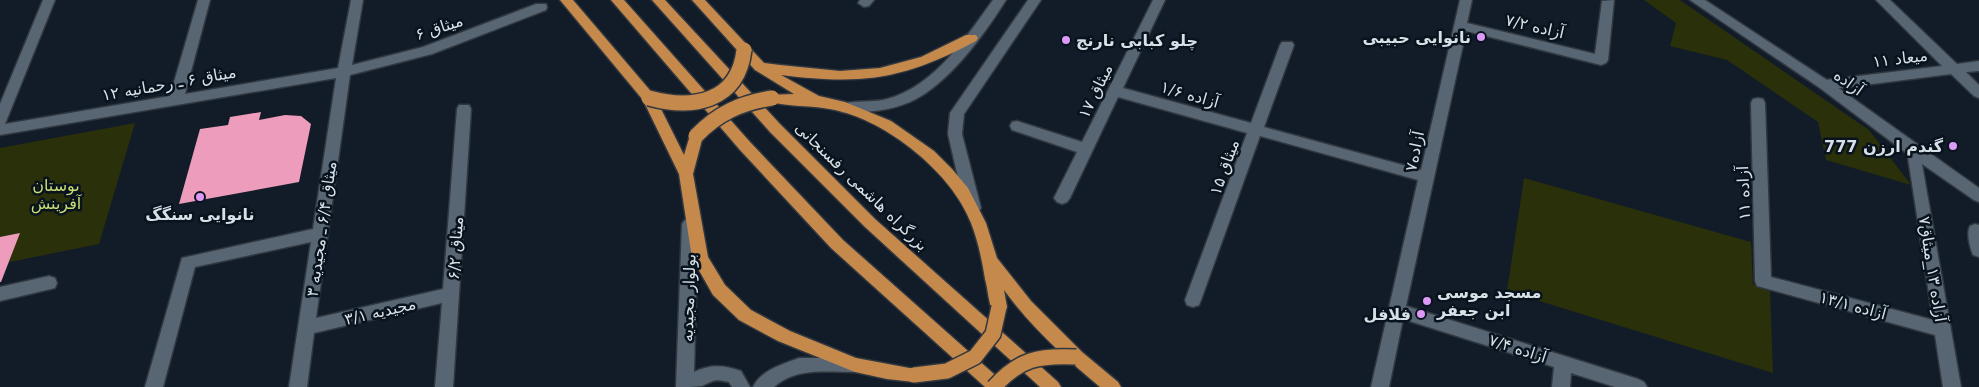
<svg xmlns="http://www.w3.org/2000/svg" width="1979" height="387" font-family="'DejaVu Sans','Noto Sans Arabic',sans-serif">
	<rect width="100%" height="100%" fill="#111c28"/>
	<g fill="#2a300a">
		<path d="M1644,0H1680L1869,130L1911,185L1826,160L1818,122L1727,60L1670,46L1676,23Z"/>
		<path d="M135,123L99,244L0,264V148Z"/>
		<path d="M1524,178L1751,242L1753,284L1770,289L1773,373L1507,291Z"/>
	</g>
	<g fill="#ed9cbb">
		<path d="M261,112L259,120L285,115L301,116L311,124L299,182L179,204L200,129L228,125L230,117Z"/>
		<path d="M20,233L1,282H0V237Z"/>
	</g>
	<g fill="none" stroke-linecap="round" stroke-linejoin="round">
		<g stroke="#30373f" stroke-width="3">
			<g id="street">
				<path d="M43,0H55L5,124L170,96L198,0H210L185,94L338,68L351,0H363L352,65L423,47L536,4H546L547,7L546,10L432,54L350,75L316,318L443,289L457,109L459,105H469L471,109L453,387H435L442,303L314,333L307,387H289L311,242L195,267L163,387H145L182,258L313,229L336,78L0,135V104Z"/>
				<path d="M860,0H874L869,6L864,7L858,3Z"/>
				<path d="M1153,0H1165L1123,88L1251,123L1280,45L1282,42H1292L1294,45L1264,127L1421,170L1460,0H1472L1467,23L1595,54L1602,1L1614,0L1608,60L1606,63L1601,65L1466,31L1406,306L1638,379L1644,382L1647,387H1615L1571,373L1570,387H1552L1554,367L1403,319L1389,387H1371L1418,180L1260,136L1201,300L1199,305L1193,307L1187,305L1185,300L1247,133L1118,97L1070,198L1067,202L1062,204L1057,202L1054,198L1077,152L1012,130L1010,126L1012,122L1017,121L1082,142Z"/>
				<path d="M1876,0H1890L1957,64L1979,61V71L1966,72L1979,85V98L1974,96L1951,74L1825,90L1820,88L1818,85L1820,82L1825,80L1942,66Z"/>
				<path d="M1758,98L1763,99L1765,103L1771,277L1933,320L1907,151L1909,147L1914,146L1919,147L1961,387H1943L1935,335L1757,286L1755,281L1751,103L1753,99Z"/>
				<path d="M1975,224L1979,225V257L1973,255C1970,248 1966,233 1970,226Z"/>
				<path d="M49,276L55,278L57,283L55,288L0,301V287Z"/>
			</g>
		</g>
		<g stroke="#30373f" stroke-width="3">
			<g id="secondary">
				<path d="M993,0H1006C984,35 948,85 910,102C889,111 868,112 846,113L841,112L839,108L841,104C856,100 872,103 887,99C935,86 966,37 993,0Z"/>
				<path d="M1028,0H1041L964,114L962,134L981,208L978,212L973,214L968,212L965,208L948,134L950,113Z"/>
				<path d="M1690,0H1705L1830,82L1979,188V202L1974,200L1909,155L1820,88Z"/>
				<path d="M690,218L695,220L698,224L694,372C710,364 724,365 741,371L750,387H732L729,382C714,379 715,380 702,386C695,387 683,387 676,387L682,224L685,220Z"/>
				<path d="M799,358H855L861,360L863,365L861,370L855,372C827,372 796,367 774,387H753C761,370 783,364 799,358Z"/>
			</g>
		</g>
		<g stroke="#30373f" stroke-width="3">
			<g id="highway">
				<path d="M560,0H573L654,95L684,155L691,132L696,131L701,132L703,136L693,174L708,257L725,285L751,310L790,331L856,358L920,370L923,375L920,380L914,382L887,379L855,372L778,341L739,320L713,295L692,258L679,174L643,100Z"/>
				<path d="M611,0H624L750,142L843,240L1003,382L1006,387H985L831,248L740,150Z"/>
				<path d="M652,0H665L780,124L875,219L1058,382L1061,387H1040L865,227L770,132Z"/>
				<path d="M692,0H705L764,63L780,65L840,71L880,68L921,57L966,35H976L978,38L976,41C903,80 862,85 781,75L819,96L845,102L891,121L934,151L952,169L968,188L986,223L997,258L1031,301L1082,352L1118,382L1121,387H1100C1065,358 1031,327 1004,290L1007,307L1005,312L999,314L993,312C988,302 988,289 985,279C982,260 978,241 971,223C952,173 887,121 835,110C813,105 786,107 767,101L765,98L767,95L794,94L755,70Z"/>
			</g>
		</g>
		<use href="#street" fill="#586674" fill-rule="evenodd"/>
		<use href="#secondary" fill="#586674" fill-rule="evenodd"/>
		<use href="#highway" fill="#c6894c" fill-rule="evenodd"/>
		<g stroke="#30373f" stroke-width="18" stroke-linecap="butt">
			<g id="highway-bridge">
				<path d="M649,98C693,110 738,102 744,50"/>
				<path d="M696,136C718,113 741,103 772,98"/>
				<path d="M914,375L947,371L975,357L993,334L999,307"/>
				<path d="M994,387C1019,359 1039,355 1076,357"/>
			</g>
		</g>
		<use href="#highway-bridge" stroke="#c6894c" stroke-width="15"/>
	</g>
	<g fill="#dc99f5" stroke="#08131e" stroke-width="2">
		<circle cx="1481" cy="37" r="5"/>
		<circle cx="1066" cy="40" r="5"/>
		<circle cx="1953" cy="146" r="5"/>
		<circle cx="200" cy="197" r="5"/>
		<circle cx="1427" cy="301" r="5"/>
		<circle cx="1421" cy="314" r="5"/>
	</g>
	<g text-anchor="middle" stroke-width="5" stroke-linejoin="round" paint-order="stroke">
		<g font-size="16" fill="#d7dfe7" stroke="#08131e">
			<text transform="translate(1535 26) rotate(13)" y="6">آزاده ۷/۲</text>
			<text transform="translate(439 27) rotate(-18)" y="6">میثاق ۶</text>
			<text transform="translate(1900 58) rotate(-7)" y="6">میعاد ۱۱</text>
			<text transform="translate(1849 82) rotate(36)" y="6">آزاده</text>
			<text transform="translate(169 83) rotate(-10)" y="6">میثاق ۶ ـ رحمانیه ۱۲</text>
			<text transform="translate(1095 91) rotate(-64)" y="6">میثاق ۱۷</text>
			<text transform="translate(1190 94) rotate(16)" y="6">آزاده ۱/۶</text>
			<text transform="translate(1414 151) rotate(-78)" y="6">آزاده۷</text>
			<text transform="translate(1224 167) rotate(-70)" y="6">میثاق ۱۵</text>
			<text transform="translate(862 186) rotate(44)" y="6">بزرگراه هاشمی رفسنجانی</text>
			<text transform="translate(1743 193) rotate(-92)" y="6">آزاده ۱۱</text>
			<text transform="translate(321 229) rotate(-82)" y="6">میثاق ۶/۴ ـ مجیدیه ۳</text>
			<text transform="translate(455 248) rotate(-86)" y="6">میثاق ۶/۲</text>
			<text transform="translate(1933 269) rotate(81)" y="6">آزاده ۱۳_میثاق۷</text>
			<text transform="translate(688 298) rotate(-88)" y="6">بولوار مجیدیه</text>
			<text transform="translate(1853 305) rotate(15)" y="6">آزاده ۱۳/۱</text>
			<text transform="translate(380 311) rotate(-13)" y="6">مجیدیه ۳/۱</text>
			<text transform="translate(1518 348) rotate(18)" y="6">آزاده ۷/۴</text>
		</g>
		<g font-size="16" font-weight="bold" fill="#d7dfe7" stroke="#08131e" text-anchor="end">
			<text x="1471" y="43">نانوایی حبیبی</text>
			<text x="1076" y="46" text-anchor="start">چلو کبابی نارنج</text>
			<text x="1943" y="152">گندم ارزن 777</text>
			<text x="200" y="220" text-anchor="middle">نانوایی سنگگ</text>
			<text x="1437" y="298" text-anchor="start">مسجد موسی<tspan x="1437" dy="18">ابن جعفر</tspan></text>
			<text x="1411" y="320">فلافل</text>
		</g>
		<g font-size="16" fill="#c9de75" stroke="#08131e">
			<text x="56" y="191">بوستان<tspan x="56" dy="18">آفرینش</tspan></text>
		</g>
	</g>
</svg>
